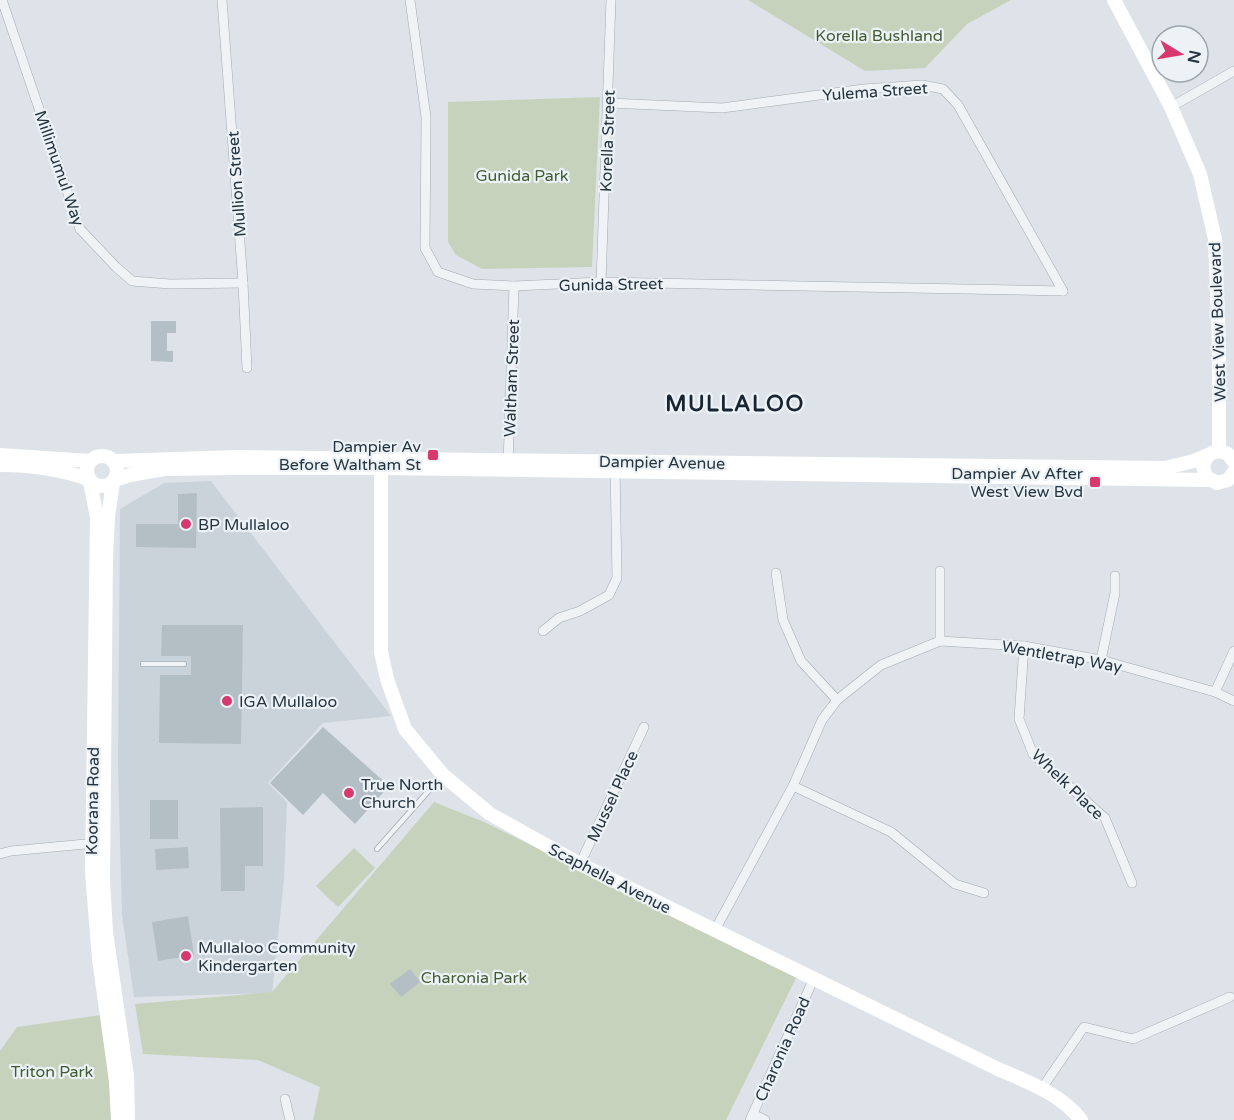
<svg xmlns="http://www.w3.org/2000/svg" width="1234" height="1120" font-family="'Varela Round',sans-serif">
	<rect width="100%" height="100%" fill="#dde3e8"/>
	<path fill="#cbd3da" d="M211,481L391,716L323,723L268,783L287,802L284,879L272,993L134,997L122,915L118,765L120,509L164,483Z"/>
	<g fill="#c7d2bd">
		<path d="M748,0H1011L967,24L925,68L865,71Z"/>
		<path d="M600,97L592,267L482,269L456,255L448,242V102Z"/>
		<path d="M434,802L484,822L797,976L726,1120H313L320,1087L258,1060L143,1054L135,1004L272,992Z"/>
		<path d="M354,848L375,868L338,907L316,886Z"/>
		<path d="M101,1015L111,1099V1120H0V1051L17,1027Z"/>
	</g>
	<g fill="#b4bec5">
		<path d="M151,321H176V333H167V351H173V362L151,361Z"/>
		<path d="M197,493L196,548L136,547V524H178V494Z"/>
		<path d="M162,625H243L241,744L159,743L160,675H191V656H161Z"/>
		<path d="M323,727L389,786L355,824L323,793L303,815L270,783Z"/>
		<rect x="150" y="800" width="28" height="39"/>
		<path d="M263,807V866H245V891H221L220,808Z"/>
		<path d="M188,847L189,868L156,870L155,849Z"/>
		<path d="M188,916L194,955L158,961L152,922Z"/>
		<path d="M410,969L420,982L401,997L390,984Z"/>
	</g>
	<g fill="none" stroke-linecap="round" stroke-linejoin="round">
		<g stroke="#a2abb2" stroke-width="6">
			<g id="lane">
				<path d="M143,664H184"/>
				<path d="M377,849L441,777"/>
			</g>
		</g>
		<g stroke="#a2abb2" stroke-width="10">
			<g id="street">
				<path d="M2,0L80,229L116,267L132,281L170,284L243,283"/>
				<path d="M222,0L243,283L247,368"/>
				<path d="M410,0L426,117L425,248L438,272L473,284L514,286L601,282L1063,291"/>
				<path d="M609,103L722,108L864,89L922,85L943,89L958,105L1063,291"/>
				<path d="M1171,107L1234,71"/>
				<path d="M601,282L611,0"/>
				<path d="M508,465L514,286"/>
				<path d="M940,571V641"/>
				<path d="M776,573L783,620L801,661L837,700"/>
				<path d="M543,631L559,618L580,611L609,595L617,578L615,467"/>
				<path d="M1024,646L1019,719L1033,754L1105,818L1132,883"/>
				<path d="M1101,660L1115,593V576"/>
				<path d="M1215,692L1234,651"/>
				<path d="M793,786L891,832L955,884L984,893"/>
				<path d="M0,854L11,851L96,843"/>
				<path d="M580,864L644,727"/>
				<path d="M715,930L793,786L822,720L837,700L881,665L940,641L1024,646L1101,660L1215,692L1234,701"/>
				<path d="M1042,1088L1084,1027L1133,1039L1230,997"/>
				<path d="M285,1099L290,1120"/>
				<path d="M753,1114L765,1120"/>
				<path d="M750,1120L814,978"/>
			</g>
		</g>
		<use href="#lane" stroke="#f0f3f6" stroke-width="4.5"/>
		<use href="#street" stroke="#f0f3f6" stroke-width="9"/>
		<g stroke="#fff" stroke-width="14">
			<path d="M1114,0L1171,107L1200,174L1215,239L1219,346V451"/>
			<path d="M0,455L90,461"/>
			<circle cx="102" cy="471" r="15"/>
			<path d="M114,461L236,457L1165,468L1194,461L1208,455"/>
			<path d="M381,461V652L387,679L405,729L443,775L490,814L580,864L998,1069C1028,1082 1061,1094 1081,1120"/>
			<path d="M1234,462L1228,454C1216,448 1206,453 1203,466L1206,477L1217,483L1228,480L1234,472"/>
			<path d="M0,465C30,465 60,469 88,479"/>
			<path d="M114,480L130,475L164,469L235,468H381L1208,480"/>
			<path d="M90,482L97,517L92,872L99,959L116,1081L118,1120"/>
			<path d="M113,482L108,517L106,558L103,881L106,932L127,1076L128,1120"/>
		</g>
	</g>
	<g fill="#d7386e" stroke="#ecf2f6" stroke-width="2">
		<rect x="427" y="449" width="12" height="12" rx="3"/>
		<rect x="1089" y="476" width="12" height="12" rx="3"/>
		<circle cx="186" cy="524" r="6"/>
		<circle cx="227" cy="701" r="6"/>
		<circle cx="349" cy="793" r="6"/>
		<circle cx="186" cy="956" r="6"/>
	</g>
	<g text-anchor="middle" stroke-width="4.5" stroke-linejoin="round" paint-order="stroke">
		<g font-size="16" fill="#425c32" stroke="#ecf2f6">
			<text x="879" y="41">Korella Bushland</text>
			<text x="522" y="181">Gunida Park</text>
			<text x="474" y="983">Charonia Park</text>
			<text x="52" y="1077">Triton Park</text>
		</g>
		<g font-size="16" fill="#25343f" stroke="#ecf2f6">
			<text transform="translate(875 91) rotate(-4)" y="6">Yulema Street</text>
			<text transform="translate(607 141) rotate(-88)" y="6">Korella Street</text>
			<text transform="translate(60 168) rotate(71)" y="6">Millimumul Way</text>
			<text transform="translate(236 184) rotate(-94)" y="6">Mullion Street</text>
			<text transform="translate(611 284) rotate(-1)" y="6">Gunida Street</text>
			<text transform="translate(1217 322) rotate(-92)" y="6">West View Boulevard</text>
			<text transform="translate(511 378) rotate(-88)" y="6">Waltham Street</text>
			<text transform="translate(662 462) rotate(1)" y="6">Dampier Avenue</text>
			<text transform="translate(1062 656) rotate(10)" y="6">Wentletrap Way</text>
			<text transform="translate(1068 784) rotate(44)" y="6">Whelk Place</text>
			<text transform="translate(612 796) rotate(-65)" y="6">Mussel Place</text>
			<text transform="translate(92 801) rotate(-89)" y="6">Koorana Road</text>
			<text transform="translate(610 878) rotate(27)" y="6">Scaphella Avenue</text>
			<text transform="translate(782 1049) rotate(-66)" y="6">Charonia Road</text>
		</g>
		<g font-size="16" fill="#25343f" stroke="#ecf2f6" text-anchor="start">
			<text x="421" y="452" text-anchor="end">Dampier Av<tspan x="421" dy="18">Before Waltham St</tspan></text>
			<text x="1083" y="479" text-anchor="end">Dampier Av After<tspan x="1083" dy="18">West View Bvd</tspan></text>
			<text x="198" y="530">BP Mullaloo</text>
			<text x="239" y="707">IGA Mullaloo</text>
			<text x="361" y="790">True North<tspan x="361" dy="18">Church</tspan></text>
			<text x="198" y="953">Mullaloo Community<tspan x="198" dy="18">Kindergarten</tspan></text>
		</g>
		<g font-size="22" font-weight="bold" letter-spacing="1.5" fill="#182530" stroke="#ecf2f6">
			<text x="735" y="411">MULLALOO</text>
		</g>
	</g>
	<g transform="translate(1180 54) rotate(101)"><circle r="28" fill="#ecf2f6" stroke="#9ca6ad" stroke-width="1.5"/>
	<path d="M0-4.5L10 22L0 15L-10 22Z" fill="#d7386e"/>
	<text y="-9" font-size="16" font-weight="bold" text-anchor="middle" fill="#25343f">N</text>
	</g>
</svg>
